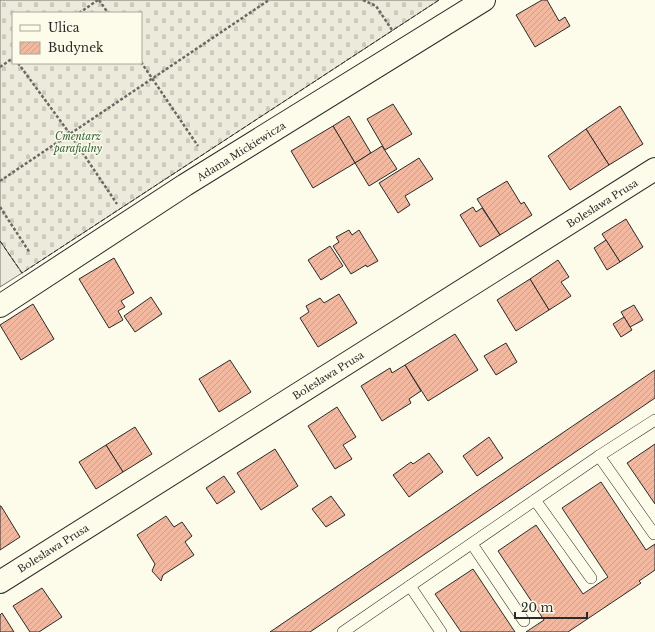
<svg xmlns="http://www.w3.org/2000/svg" width="655" height="632" font-family="'Libre Baskerville',serif">
	<defs>
		<pattern id="cemetery-stones" width="16" height="16" patternUnits="userSpaceOnUse"><rect width="16" height="16" fill="#ecebdb"/><path d="M2 7V4a2 2 0 0 1 4 0v3zM10 15v-3a2 2 0 0 1 4 0v3z" fill="#cbcabc"/></pattern>
		<pattern id="building-hatch" width="6" height="6" patternUnits="userSpaceOnUse"><rect width="6" height="6" fill="#f2b8a0"/><path d="M-1 1l2-2M0 6l6-6M5 7l2-2" fill="none" stroke="#d09e8a"/></pattern>
	</defs>
	<rect width="100%" height="100%" fill="#fdfbea"/>
	<path fill="url(#cemetery-stones)" stroke="#74746e" fill-rule="evenodd" d="M0,0H439L22,273L0,241ZM13,13H141V63H13Z"/>
	<path fill="#ecebdb" stroke="#74746e" d="M0,241L22,273L0,287Z"/>
	<g fill="url(#building-hatch)" stroke="#2b2b2b">
		<path d="M542,0H547L559,21L565,17L570,26L535,47L516,15Z"/>
		<path d="M393,104L412,134L385,150L367,119Z"/>
		<path d="M620,106L643,144L609,165L586,129Z"/>
		<path d="M349,116L371,153L355,163L333,126Z"/>
		<path d="M333,126L355,163L313,188L291,151Z"/>
		<path d="M586,129L609,165L570,190L548,156Z"/>
		<path d="M382,146L397,169L369,186L355,163Z"/>
		<path d="M419,158L433,179L405,196L410,205L398,213L379,183Z"/>
		<path d="M507,181L521,204L524,202L532,215L500,235L477,199Z"/>
		<path d="M473,207L476,212L482,208L500,235L480,247L460,215Z"/>
		<path d="M626,219L643,247L620,262L602,234Z"/>
		<path d="M349,230L352,235L359,230L378,261L367,267L366,265L351,274L333,246L339,242L336,237Z"/>
		<path d="M606,240L620,262L607,270L594,248Z"/>
		<path d="M330,246L343,266L321,280L308,260Z"/>
		<path d="M114,258L134,293L121,301L125,307L118,311L123,320L109,328L79,279Z"/>
		<path d="M558,260L569,277L561,282L571,296L549,310L530,279Z"/>
		<path d="M530,279L549,310L516,331L497,300Z"/>
		<path d="M339,294L357,323L318,347L300,318L309,312L306,306L320,298L324,303Z"/>
		<path d="M151,297L162,314L135,332L124,316Z"/>
		<path d="M33,304L54,339L21,360L0,325Z"/>
		<path d="M634,305L643,320L630,327L621,312Z"/>
		<path d="M624,317L632,330L621,337L613,324Z"/>
		<path d="M455,334L478,370L428,401L405,365Z"/>
		<path d="M506,343L517,362L496,375L484,356Z"/>
		<path d="M230,360L251,392L219,412L199,379Z"/>
		<path d="M405,365L421,391L409,399L411,403L382,421L361,386L390,368L392,373Z"/>
		<path d="M655,370V398L310,632H270Z"/>
		<path d="M337,407L356,437L343,445L352,459L335,469L308,426Z"/>
		<path d="M135,427L152,454L123,472L106,445Z"/>
		<path d="M489,437L503,458L477,476L463,456Z"/>
		<path d="M655,444V504L627,463Z"/>
		<path d="M106,445L123,472L96,489L79,462Z"/>
		<path d="M275,449L298,486L261,510L237,473Z"/>
		<path d="M429,453L443,472L409,497L393,475L411,462L413,464Z"/>
		<path d="M224,476L235,492L217,504L206,488Z"/>
		<path d="M601,482L646,550L655,544V570L639,581L641,583L568,632H526L544,620L498,551L536,525L583,594L608,577L562,508Z"/>
		<path d="M331,496L345,515L326,527L312,509Z"/>
		<path d="M0,506H1L20,537L0,550Z"/>
		<path d="M166,516L174,527L182,522L192,536L185,542L194,555L163,575L161,581L152,571L155,564L137,535Z"/>
		<path d="M473,569L515,632H461L435,594Z"/>
		<path d="M42,588L62,617L39,632H30L13,606Z"/>
		<path d="M2,613L14,632H0V615Z"/>
	</g>
	<g fill="none" stroke-linecap="round" stroke-linejoin="round">
		<g stroke="#2b2b2b" stroke-width="12">
			<g id="lane">
				<path d="M599,456L654,534"/>
				<path d="M535,500L591,578"/>
				<path d="M472,544L524,621"/>
				<path d="M410,586L441,632"/>
				<path d="M343,632L599,456L655,420"/>
			</g>
		</g>
		<g stroke="#2b2b2b" stroke-width="24">
			<g id="street">
				<path d="M0,306L185,185L484,0"/>
				<path d="M0,582L655,169"/>
			</g>
		</g>
		<g stroke="#6a6964" stroke-width="2.5" stroke-dasharray="3 2" stroke-linecap="butt">
			<path d="M99,0L108,13"/>
			<path d="M363,0L376,6L392,30"/>
			<path d="M79,13L98,0"/>
			<path d="M141,62L198,146"/>
			<path d="M18,63L70,134L117,204"/>
			<path d="M0,67L13,58"/>
			<path d="M0,181L269,0"/>
			<path d="M0,207L30,253"/>
		</g>
		<use href="#lane" stroke="#fdfbea" stroke-width="11"/>
		<use href="#street" stroke="#fdfbea" stroke-width="22"/>
		<path stroke="#2b2b2b" stroke-width="1" stroke-dasharray="5 2" stroke-linecap="butt" d="M0,241L22,273L439,0"/>
	</g>
	<g text-anchor="middle" stroke-width="3" stroke-linejoin="round" paint-order="stroke">
		<g font-size="10" font-style="italic" fill="#34623c" stroke="#fdfbea">
			<text x="78" y="140">Cmentarz<tspan x="78" dy="12">parafialny</tspan></text>
		</g>
		<g font-size="10" fill="#2b2b2b" stroke="#fdfbea">
			<text transform="translate(241 151) rotate(-32)" y="4">Adama Mickiewicza</text>
			<text transform="translate(602 203) rotate(-32)" y="4">Bolesława Prusa</text>
			<text transform="translate(328 375) rotate(-32)" y="4">Bolesława Prusa</text>
			<text transform="translate(53 548) rotate(-32)" y="4">Bolesława Prusa</text>
		</g>
	</g>
	<rect x="12" y="12" width="130" height="52" fill="#fdfbea" stroke="#a9a89e"/>
	<rect x="20" y="25" width="20" height="6" fill="#fdfbea" stroke="#a9a89e"/>
	<text x="48" y="32" font-size="12" fill="#2b2b2b">Ulica</text>
	<rect x="20" y="42" width="20" height="12" fill="url(#building-hatch)" stroke="#a9a89e"/>
	<text x="48" y="52" font-size="12" fill="#2b2b2b">Budynek</text>
	<path d="M515 612v6h72v-6" fill="none" stroke="#2b2b2b" stroke-width="2"/>
	<text x="521" y="612" font-size="12" fill="#2b2b2b" stroke="#fdfbea" stroke-width="3" paint-order="stroke">20 m</text>
</svg>
